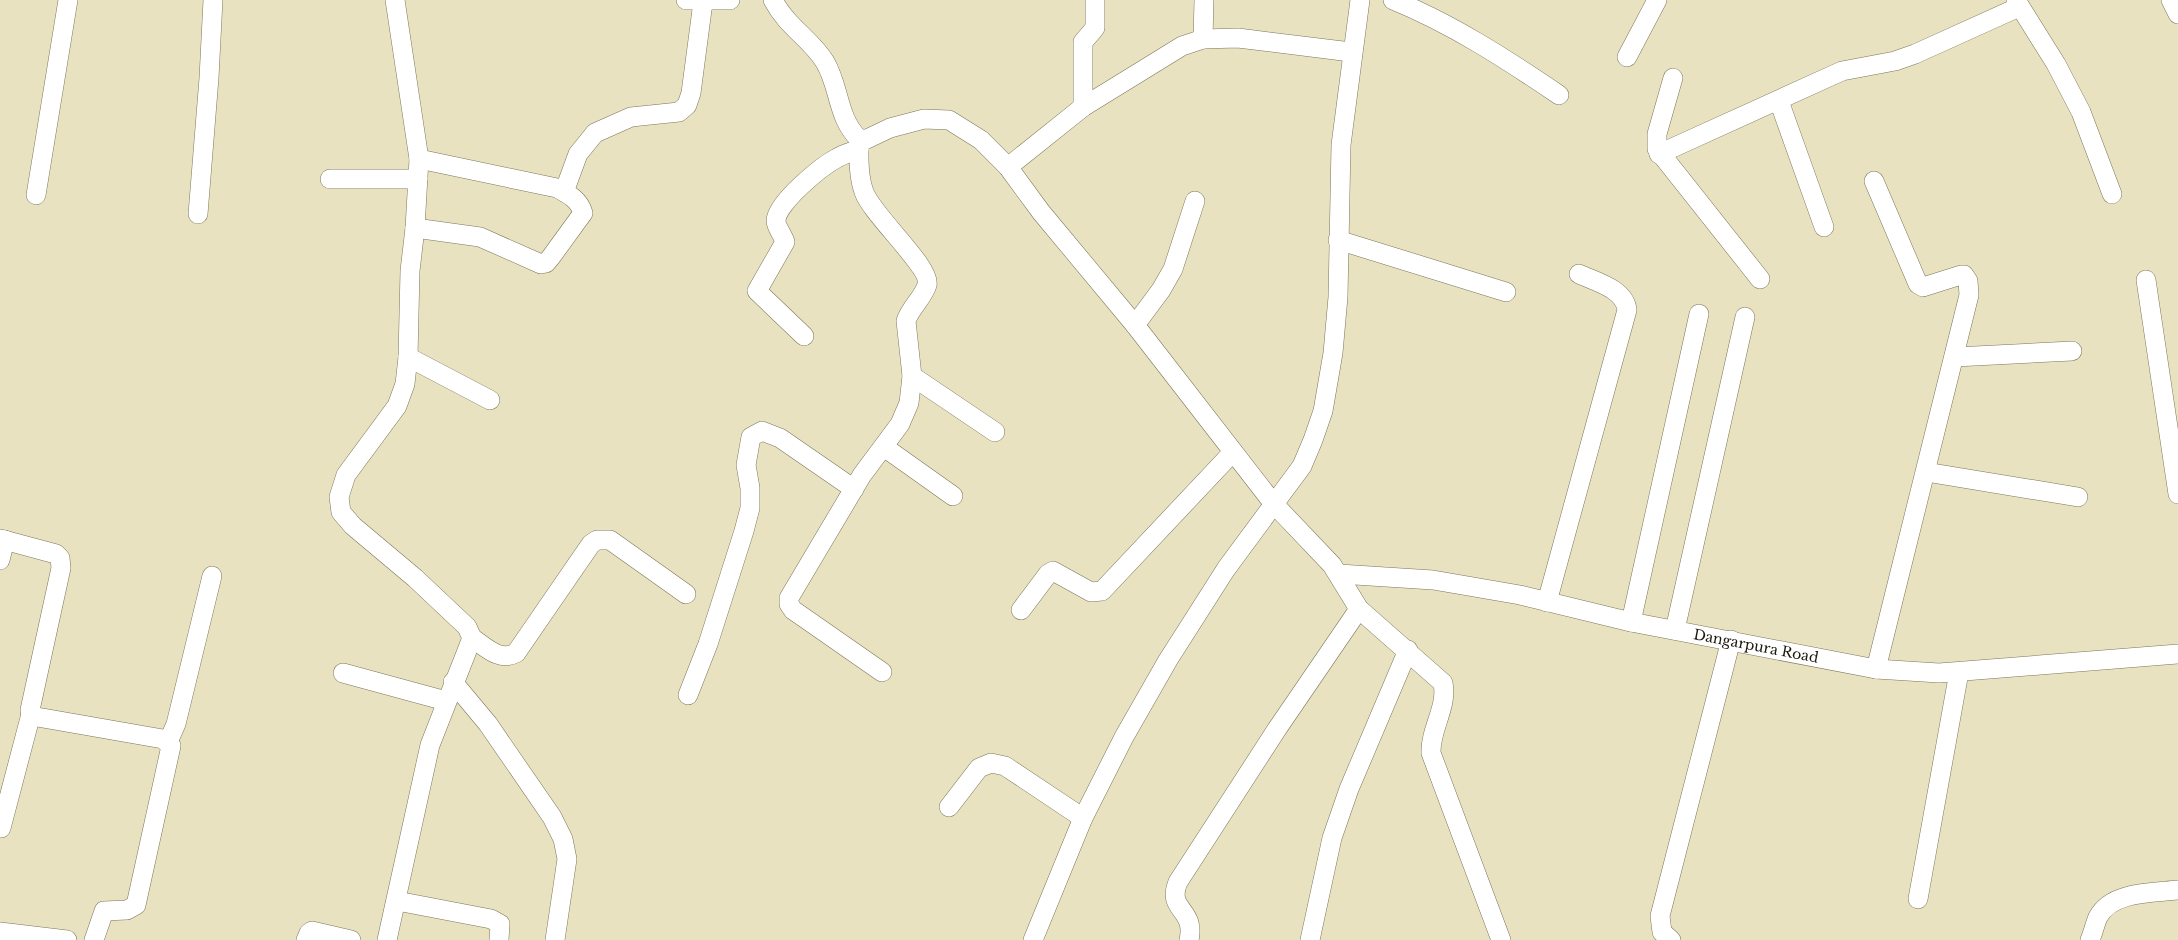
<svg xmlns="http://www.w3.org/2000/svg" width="2178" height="940" font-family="'Libre Baskerville',serif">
	<rect width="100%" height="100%" fill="#e8e2c1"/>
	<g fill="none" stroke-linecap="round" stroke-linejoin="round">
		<g stroke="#7c7658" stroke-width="20">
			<g id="minor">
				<path d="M686,0H730"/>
				<path d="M773,0C787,27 811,39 825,62C840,87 837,118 859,139H867L890,128L924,119L949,120L981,140L1008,167L1041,212L1135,325L1273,503L1332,565L1359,609L1443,683C1448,707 1430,729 1431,753L1501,940"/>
				<path d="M1393,0C1452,24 1506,59 1559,95"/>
				<path d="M2016,0L2056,64L2081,112L2112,194"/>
				<path d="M2171,0L2178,14"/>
				<path d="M1203,39L1204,0"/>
				<path d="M1627,57L1657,0"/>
				<path d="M1673,78L1657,134V149L1760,279"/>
				<path d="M1779,101L1824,227"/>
				<path d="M1083,107V42L1095,28V0"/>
				<path d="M859,139C859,157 858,175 864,192C872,215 932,268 927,285C923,298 910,308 906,321L912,376L909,403L900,424L862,475L789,598V604L793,610L882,672"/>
				<path d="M1659,154L1842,71L1895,61L1915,54L2019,7"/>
				<path d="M1008,167L1083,107L1182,46L1203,39L1238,38L1351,52"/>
				<path d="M330,179H418"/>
				<path d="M1874,181L1918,284L1923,287L1961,275H1964L1968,281L1969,295L1876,669"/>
				<path d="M564,192L578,154L595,133L631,117L679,112L687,105L691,93L703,2"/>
				<path d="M36,195L68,0"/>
				<path d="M198,214L209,78L213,0"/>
				<path d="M415,228L480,237L541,264L546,263L551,257L583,213C579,199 568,194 557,188L419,159"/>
				<path d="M1338,240L1506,292"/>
				<path d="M2146,280L2178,494"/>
				<path d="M1135,325L1161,290L1173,269L1195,201"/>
				<path d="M804,336L757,291L785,242C783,235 776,227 776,221C776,203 822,166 837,158C844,154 852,152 859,149"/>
				<path d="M408,357L490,400"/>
				<path d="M1955,357L2072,351"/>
				<path d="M912,376L995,432"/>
				<path d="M884,447L953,496"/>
				<path d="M1926,472L2078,497"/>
				<path d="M0,539L56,554L60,558L61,568L30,710L31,714L37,717L163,739L171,746L136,905L127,910L104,911L94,940"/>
				<path d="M0,560L5,540"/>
				<path id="s1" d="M1339,574L1433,580L1520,595L1631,622L1876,669L1939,673L2178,654"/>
				<path d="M1547,602L1627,310C1625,289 1596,282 1579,274"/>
				<path d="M1021,610L1048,574L1053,571L1091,592L1102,591L1232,453"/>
				<path d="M1631,622L1699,314"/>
				<path d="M1675,630L1745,317"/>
				<path d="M472,638C486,647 499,662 516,653L591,544L597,540H610L686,594"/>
				<path d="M343,673L446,701"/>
				<path d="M453,682L488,724L552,817L563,839L567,859L555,940"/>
				<path d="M688,695L708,644L744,531L750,508V488L746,465L751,437L762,431L780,438L854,489"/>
				<path d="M168,742L176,724L212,576"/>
				<path d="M949,807L979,768L991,763L1005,766L1083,818"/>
				<path d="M1,828L31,714"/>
				<path d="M1918,899L1959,672"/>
				<path d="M397,901L491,919L500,924L499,940"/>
				<path d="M0,932L67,940"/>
				<path d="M306,940L309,933L312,931L351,940"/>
				<path d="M387,940L430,745L472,638L467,627L415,578L353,526L341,512L339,497L346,475L397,406L405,384L408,357L410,271L415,228L419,159L395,0"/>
				<path d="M1033,940L1083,818L1124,737L1168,660L1226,569L1302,466L1313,440L1323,411L1333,353L1338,297L1341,145L1360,0"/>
				<path d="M1189,940C1196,908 1166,911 1178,882L1277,729L1359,609"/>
				<path d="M1310,940L1332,838L1349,789L1408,650"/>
				<path d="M1671,940L1662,932L1660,916L1731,640"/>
				<path d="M2090,940C2093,933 2095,924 2098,917C2112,891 2153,893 2178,890"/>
			</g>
		</g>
		<use href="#minor" stroke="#fff" stroke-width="19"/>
	</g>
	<g text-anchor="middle" stroke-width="4" stroke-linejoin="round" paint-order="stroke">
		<g font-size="14" fill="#1c1a0e" stroke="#f5efce">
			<text dy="5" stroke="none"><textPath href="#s1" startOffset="424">Dangarpura Road</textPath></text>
		</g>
	</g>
</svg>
